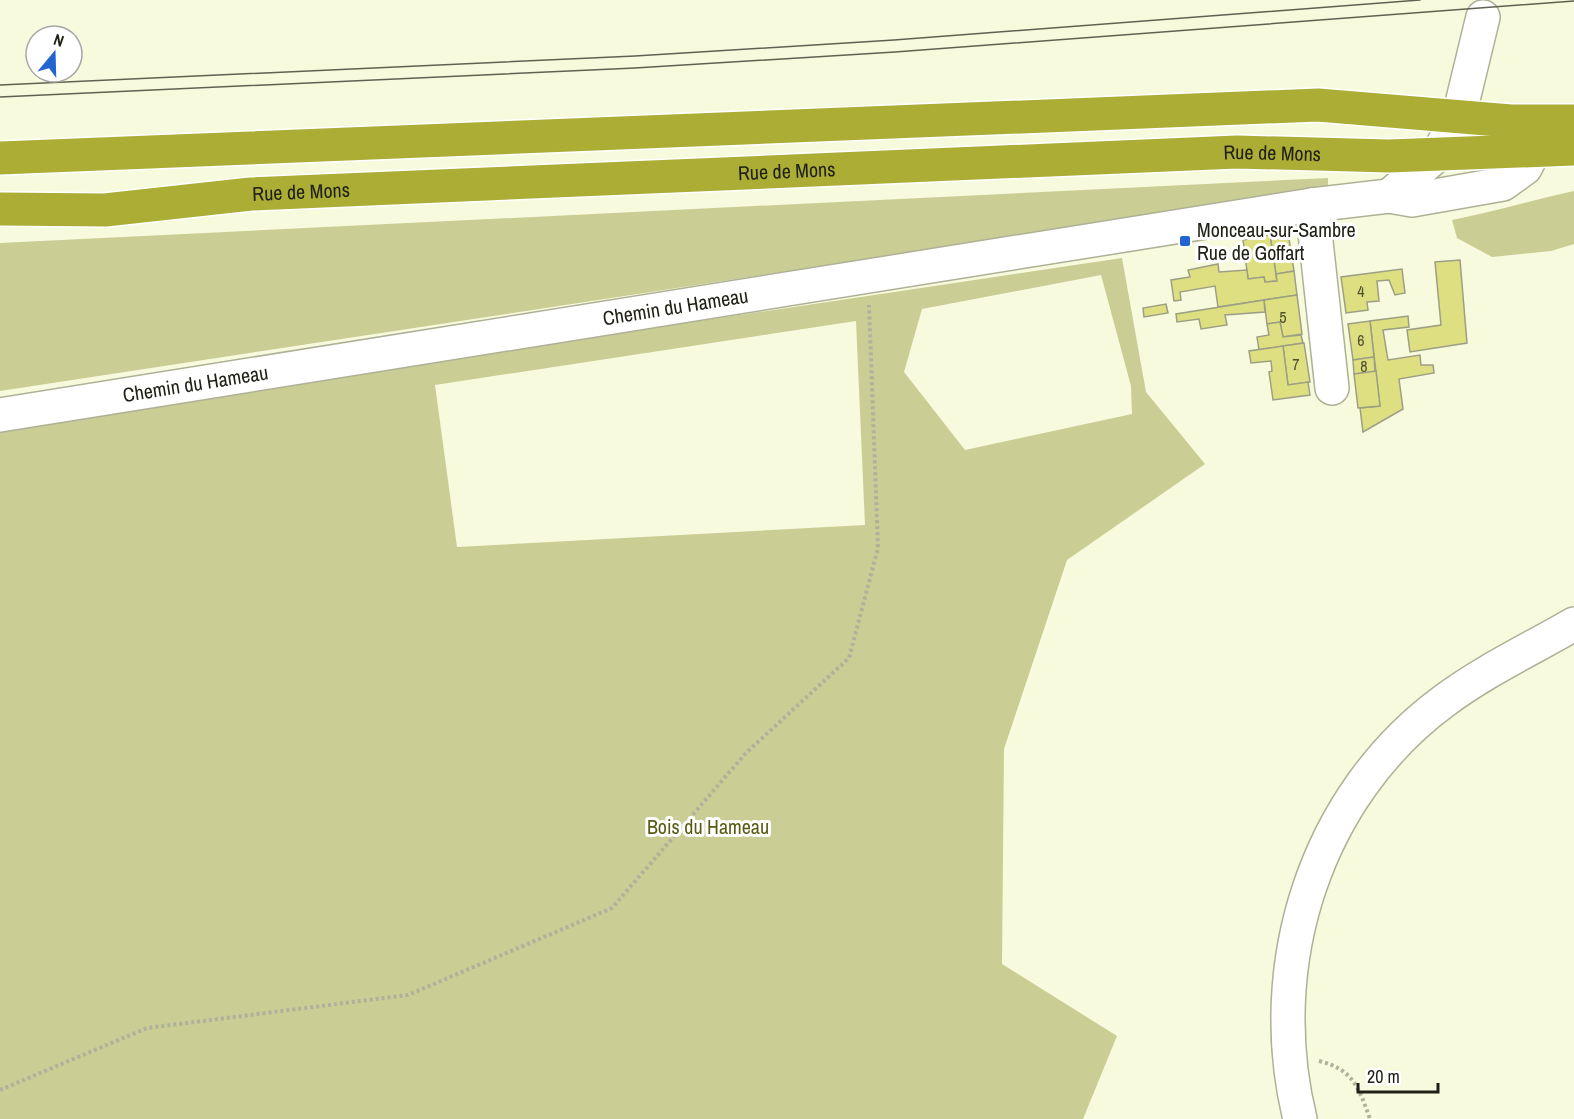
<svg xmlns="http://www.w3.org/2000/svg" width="1574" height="1119" font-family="'Archivo Narrow',sans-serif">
	<rect width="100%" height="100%" fill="#f8fade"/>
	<g fill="#cacd94" fill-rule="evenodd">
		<path d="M1328,178V189L0,391V243Z"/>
		<path d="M1574,191V244L1551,251L1492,257L1457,238L1452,220C1493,212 1533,200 1574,191Z"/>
		<path d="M1122,258L1146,392L1205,464L1067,560L1004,749L1002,964L1117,1036L1083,1119H0V430L431,361ZM1101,275L1131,386L1132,414L965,450L904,372L922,309ZM856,321L865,525L457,547L435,385Z"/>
	</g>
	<g fill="#dddf80" stroke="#9d9f85" stroke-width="1.5">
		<path d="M1288,232L1294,271L1276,274L1270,235Z"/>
		<path d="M1270,235L1277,281L1265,282L1264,277L1248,279L1243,240Z"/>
		<path d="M1460,260L1467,343L1410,352L1407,330L1441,325L1435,262Z"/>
		<path d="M1218,264L1219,272L1247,270L1248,279L1264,277L1265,282L1277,281L1276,274L1294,271L1297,295L1218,307L1215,286L1180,292L1181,300L1174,301L1171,280L1190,277L1188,270Z"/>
		<path d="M1402,269L1405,293L1395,295L1389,280L1377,281L1379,301L1367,302L1368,310L1346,313L1341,277Z"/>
		<path d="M1297,295L1302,334L1283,337L1280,322L1267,324L1264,300Z"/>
		<path d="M1264,300L1265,312L1225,315L1227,325L1201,329L1199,319L1177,322L1176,314Z"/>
		<path d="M1166,304L1168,313L1144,317L1143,308Z"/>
		<path d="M1408,316L1409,327L1383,330L1388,360L1420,355L1421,365H1433L1434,373L1399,379L1403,409L1363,432L1360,408L1380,406L1370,321Z"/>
		<path d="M1370,321L1374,357L1353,360L1348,324Z"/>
		<path d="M1280,322L1283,337L1301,335L1303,343L1259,350L1257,337L1269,335L1267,324Z"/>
		<path d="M1304,343L1310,382L1288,385L1283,346Z"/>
		<path d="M1283,346L1288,385L1308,382L1310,395L1273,400L1269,372L1272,371L1271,361L1251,363L1249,351Z"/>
		<path d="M1374,357L1375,372L1354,374L1353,360Z"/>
		<path d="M1376,371L1380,406L1358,408L1354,374Z"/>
	</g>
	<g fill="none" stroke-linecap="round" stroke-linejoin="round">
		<g stroke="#afb196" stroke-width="36">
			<g id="minor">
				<path d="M1389,196L1437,155L1459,116L1483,17"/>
				<path d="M1312,205L1332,388"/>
				<path id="s1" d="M0,415L1312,205L1389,196L1412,200L1503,184L1525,168L1535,149"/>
				<path d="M1300,1119C1262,965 1315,796 1444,701C1484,671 1531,649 1574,624"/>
			</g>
		</g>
		<g stroke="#fff" stroke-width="36">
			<g id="highway">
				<path d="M0,158L1318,105L1511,121H1574"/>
				<path id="s2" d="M0,209L105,210L251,194L1237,152L1389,156L1574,149"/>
			</g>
		</g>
		<g stroke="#afb19b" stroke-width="4" stroke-dasharray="3 3" stroke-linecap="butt">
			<path d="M1319,1061C1353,1069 1359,1088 1370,1119"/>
			<path d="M0,1090L147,1028L408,995L612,908L746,753L849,658L878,548L869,305"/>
		</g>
		<use href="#minor" stroke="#fff" stroke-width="33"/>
		<use href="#highway" stroke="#acad35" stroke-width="33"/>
		<g stroke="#606152" stroke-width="1.5">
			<path d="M0,85L635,56L894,40L1420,0"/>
			<path d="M0,97L635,68L895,52L1574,1"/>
		</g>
	</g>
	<rect fill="#2264d0" stroke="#fff" stroke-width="2" x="1179" y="235" width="12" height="12" rx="3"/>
	<g text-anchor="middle" stroke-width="6" stroke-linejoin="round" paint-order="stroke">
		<g font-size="16" fill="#4f5030">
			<text x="1361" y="297">4</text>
			<text x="1283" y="323">5</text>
			<text x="1361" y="346">6</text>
			<text x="1296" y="370">7</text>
			<text x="1364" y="372">8</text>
		</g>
		<g font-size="20" fill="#202016" stroke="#fff">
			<text dy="7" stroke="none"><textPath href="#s2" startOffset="1274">Rue de Mons</textPath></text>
			<text dy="7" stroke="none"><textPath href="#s2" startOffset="788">Rue de Mons</textPath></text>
			<text dy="7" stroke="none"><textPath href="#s2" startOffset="302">Rue de Mons</textPath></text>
			<text dy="7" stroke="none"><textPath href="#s1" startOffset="684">Chemin du Hameau</textPath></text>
			<text dy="7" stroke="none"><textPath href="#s1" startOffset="198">Chemin du Hameau</textPath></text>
		</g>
		<g font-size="20" fill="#202016" stroke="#fff" text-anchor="start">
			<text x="1197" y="237">Monceau-sur-Sambre<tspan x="1197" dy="23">Rue de Goffart</tspan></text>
		</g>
		<g font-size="20" fill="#595a14" stroke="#fff">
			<text x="708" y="834">Bois du Hameau</text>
		</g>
	</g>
	<g transform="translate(54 54) rotate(19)"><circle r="28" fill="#ffffff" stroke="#a6a6a2" stroke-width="1.5"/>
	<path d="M0-4.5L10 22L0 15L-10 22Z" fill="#2264d0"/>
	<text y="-9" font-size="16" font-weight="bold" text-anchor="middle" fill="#202016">N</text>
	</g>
	<path d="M1358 1083v9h80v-9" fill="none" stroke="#202016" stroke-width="3"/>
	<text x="1367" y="1083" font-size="18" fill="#202016" stroke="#ffffff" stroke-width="4.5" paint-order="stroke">20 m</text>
</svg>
